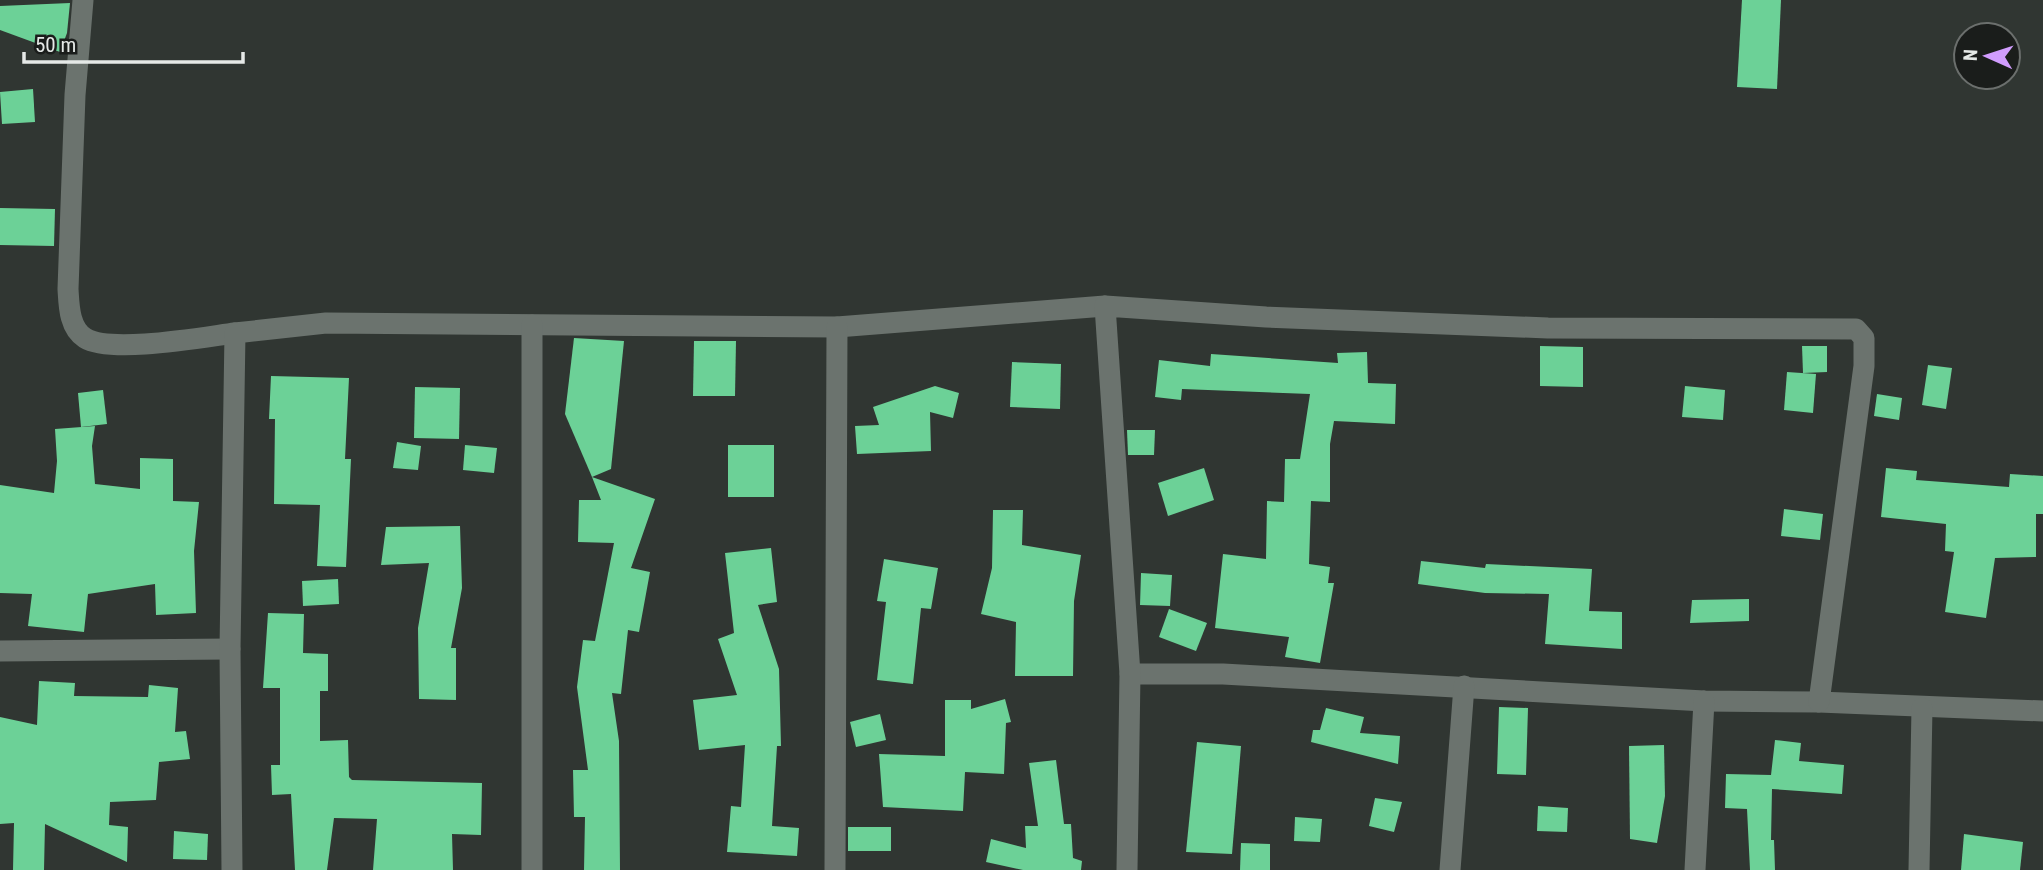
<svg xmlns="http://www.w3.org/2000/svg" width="2043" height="870" font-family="'Roboto Condensed',sans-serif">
	<rect width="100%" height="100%" fill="#303632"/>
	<g fill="#6cd197">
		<path d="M1742,0H1781L1777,89L1737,87Z"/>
		<path d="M70,3L67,33L60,52L0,30V6Z"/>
		<path d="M33,89L35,122L2,124L0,92Z"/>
		<path d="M0,208L55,209L54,246L0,245Z"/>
		<path d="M574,338L624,341L611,469L592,477L565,414Z"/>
		<path d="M694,341H736L735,396H693Z"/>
		<path d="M1540,346L1583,347V387L1540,386Z"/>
		<path d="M1802,346H1827V372L1803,373Z"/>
		<path d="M1367,352L1368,383L1396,384L1395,424L1334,421L1330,444V502L1311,501L1309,564L1330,567L1328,583H1334L1320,663L1285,657L1289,637L1215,628L1223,554L1266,559L1267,501L1284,502L1285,459H1300L1310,394L1182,389L1181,400L1155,397L1159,360L1210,366L1211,354L1338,363L1337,353Z"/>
		<path d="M1012,362L1061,364L1060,409L1010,407Z"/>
		<path d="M1928,365L1952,368L1946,409L1922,405Z"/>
		<path d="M1787,372L1816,374L1813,413L1784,410Z"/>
		<path d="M271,376L349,378L345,459H351L346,567L317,566L320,505L274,504L275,419H269Z"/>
		<path d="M935,386L959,393L953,418L930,412L931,451L857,454L855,426L879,425L873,407Z"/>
		<path d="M1685,386L1725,390L1723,420L1682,417Z"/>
		<path d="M415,387L460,388L459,439L414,438Z"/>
		<path d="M103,390L107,424L81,427L78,393Z"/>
		<path d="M1877,394L1902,398L1899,420L1874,416Z"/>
		<path d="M95,426L92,446L95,484L140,489V458L173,459V501L199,502L194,551L196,613L156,615L155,584L88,594L84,632L28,626L32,594L0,593V485L54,493L57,461L55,429Z"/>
		<path d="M1127,430H1155L1154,455H1128Z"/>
		<path d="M397,442L421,446L418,470L393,468Z"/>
		<path d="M465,445L497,448L494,473L463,470Z"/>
		<rect x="728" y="445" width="46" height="52"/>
		<path d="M1204,468L1214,500L1168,516L1158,483Z"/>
		<path d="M1886,468L1917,471L1916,480L2009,487L2010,474L2043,476V514H2036V557L1995,558L1986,618L1945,612L1954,552L1945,551L1946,524L1881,517Z"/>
		<path d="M592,477L655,499L631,568L650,572L639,632L628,630L621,694L612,693L619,741L620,870H584L585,817H574L573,770H588L577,687L583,640L595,641L614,543L578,542L579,500H601Z"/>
		<path d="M1784,509L1823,514L1820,540L1781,536Z"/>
		<path d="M993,510H1023L1022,545L1081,555L1074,601L1073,676H1015L1016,622L981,614L992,568Z"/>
		<path d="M460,526L462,588L451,648H456V700L419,699L418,628L429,563L381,565L386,527Z"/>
		<path d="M771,548L777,602L758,605L779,669L781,746H777L772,826L799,828L797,856L727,852L731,806L741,807L745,745L699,750L693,700L737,695L718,639L734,633L725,553Z"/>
		<path d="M884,559L938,568L931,609L921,608L913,684L877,680L886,602L877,601Z"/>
		<path d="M1421,561L1485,568L1486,564L1592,569L1589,611L1622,612V649L1545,644L1549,594L1485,593L1418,584Z"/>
		<path d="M1141,573L1172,575L1170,606L1140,605Z"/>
		<path d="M338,579L339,604L303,606L302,581Z"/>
		<path d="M1749,599V621L1690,623L1692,600Z"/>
		<path d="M1169,609L1207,623L1196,651L1159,637Z"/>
		<path d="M268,613L304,614L303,653L328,654V691H320V741L348,740L349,777L352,780L482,783L481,835L452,834L453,870H373L377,819L334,818L327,870H295L291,794L272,795L271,765H280V688H263Z"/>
		<path d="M39,681L75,683L74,696L148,697L149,685L178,688L175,732L186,731L190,759L159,762L156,800L110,802L109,825L128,827L127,862L45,824L44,870H13L14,823L0,824V717L37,725Z"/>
		<path d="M1005,699L1011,722L1006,723L1004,774L965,772L963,811L883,807L879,754L945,756V700H971V709Z"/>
		<path d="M1499,707L1528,708L1526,775L1497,774Z"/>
		<path d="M1326,708L1364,717L1360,733L1400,736L1398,764L1311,742L1313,730H1320Z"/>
		<path d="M880,714L886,740L856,747L850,722Z"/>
		<path d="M1775,740L1801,743L1799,761L1844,765L1842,794L1772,789L1771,840H1774L1775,870H1750L1747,809L1725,808L1726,774L1771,775Z"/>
		<path d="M1197,742L1241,746L1232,854L1186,852Z"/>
		<path d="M1664,745L1665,796L1657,843L1630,839L1629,746Z"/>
		<path d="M1056,760L1064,824H1071L1073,858L1082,861L1081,870H1023L986,862L991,839L1026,848L1025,826H1038L1029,763Z"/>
		<path d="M1375,798L1402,802L1394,832L1369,826Z"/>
		<path d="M1538,806L1568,808L1567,832L1537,831Z"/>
		<path d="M1295,817L1322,819L1320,842L1294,841Z"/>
		<rect x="848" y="827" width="43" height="24"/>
		<path d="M174,831L208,834L207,860L173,859Z"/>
		<path d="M1964,834L2023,842L2020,870H1961Z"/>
		<path d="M1241,843L1270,844V870H1240Z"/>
	</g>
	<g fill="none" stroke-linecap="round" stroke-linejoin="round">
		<g stroke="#6b736e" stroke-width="21">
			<path d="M83,0L75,95L68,289C69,305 69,328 85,338C111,354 204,337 235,333"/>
			<path d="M0,651L230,649"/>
			<path d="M1130,674H1223L1704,701L1819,702L2043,711"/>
			<path d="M232,870L230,649L235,333L326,323L837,327L1105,306"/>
			<path d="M532,870V325"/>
			<path d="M835,870L837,327"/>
			<path d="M1127,870L1130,674L1105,306L1266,317L1548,328L1856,329L1864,338V366L1819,702"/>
			<path d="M1450,870L1464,686"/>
			<path d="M1695,870L1704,701"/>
			<path d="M1919,870L1922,708"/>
		</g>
	</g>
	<g transform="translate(1987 56) rotate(273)"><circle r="33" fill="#1a1d1b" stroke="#6b6f6d" stroke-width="2"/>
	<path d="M0-5L12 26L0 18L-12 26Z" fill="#d19dfe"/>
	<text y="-10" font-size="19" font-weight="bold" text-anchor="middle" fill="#e5e9e7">N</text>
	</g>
	<path d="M24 52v10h219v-10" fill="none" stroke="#e5e9e7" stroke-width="3.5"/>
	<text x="35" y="52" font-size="21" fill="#e5e9e7" stroke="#1a1d1b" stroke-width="5" paint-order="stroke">50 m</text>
</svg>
